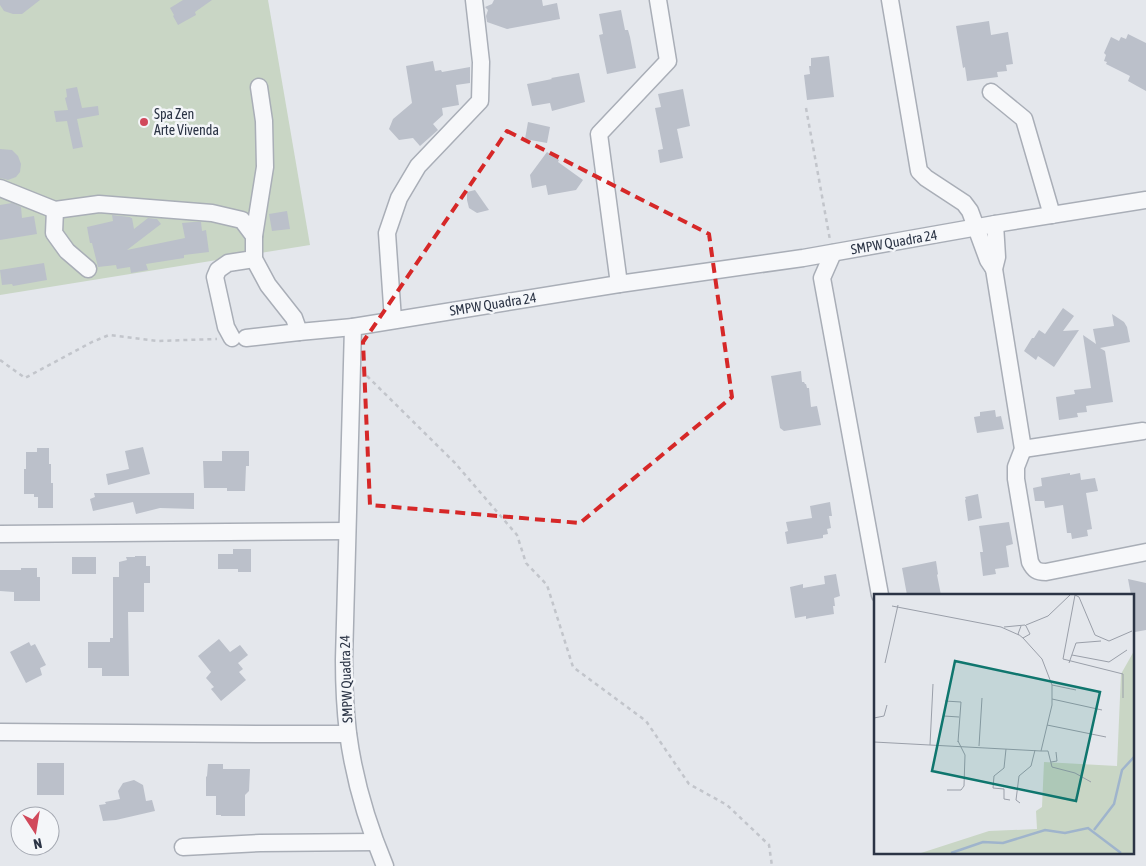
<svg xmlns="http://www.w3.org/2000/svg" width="1146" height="866" font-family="'Asap Condensed',sans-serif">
	<rect width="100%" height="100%" fill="#e4e7ec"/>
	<path fill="#c9d6c5" d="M0,0H268L310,245L0,295Z"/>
	<g fill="#bbc0ca">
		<path d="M0,0H40L22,14H13L4,11L0,5Z"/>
		<path d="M183,0H212L195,12L196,15L178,25L173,16L174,15L170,8Z"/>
		<path d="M494,0H542L543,6L557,3L560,19L507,29L487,22L486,16L488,10L485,7L492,4Z"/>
		<path d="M621,10L625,30H628L630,37L636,68L607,74L599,35L603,34L599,14Z"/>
		<path d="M989,21L991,35L1008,32L1013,64L1006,65L1007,71L997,72L998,77L967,81L965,67L963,68L956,26Z"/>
		<path d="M1128,34L1146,43V91L1128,81L1130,76L1106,64L1107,62L1104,61L1106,55L1104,53L1111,37L1119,41L1121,37L1126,39Z"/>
		<path d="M829,56L834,97L807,100L804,75L810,74L809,66H811V58Z"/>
		<path d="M433,61L435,71L441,70L442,72L470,67V83L456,85L459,105L442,108L443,115L433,124L438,130L420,146L413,138L399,140L389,129L393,119L412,103L406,66Z"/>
		<path d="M579,73L585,102L552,111L550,103L532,106L527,84L552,79L551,78Z"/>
		<path d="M77,87L82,108L98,106L99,115L77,119L83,147L73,149L67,121L56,122L54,111L68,110L65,98L67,97L66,89Z"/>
		<path d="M683,89L690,126L677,129L683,158L660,163L658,150L663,149L655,108L661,107L658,94Z"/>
		<path d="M528,122L550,127L547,143L525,139Z"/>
		<path d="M0,149L12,150L18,156L21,164L20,172L16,177L8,180L0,178Z"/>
		<path d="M547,152L559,160L558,162L583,180L576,190L548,195L546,185L532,188L530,175Z"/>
		<path d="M475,190L489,210L477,213L469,208L467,200V192Z"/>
		<path d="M12,203L21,207L22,218L34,216L37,234L0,240V205Z"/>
		<path d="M287,211L290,229L272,231L269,214Z"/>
		<path d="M112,215L130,217L131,218H132L134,229L148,218L157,219L161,224L127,250L185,238L182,223L193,222H201L202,231L206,230L209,252L184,255V258L146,264L148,270L131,273L130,267L117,269L116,265L98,267L92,243H90L87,227L113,221Z"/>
		<path d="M44,263L47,280L13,286L12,284L2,285L0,270Z"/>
		<path d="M1063,308L1074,316L1063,331L1079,330L1054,367L1038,356L1036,360L1024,351L1032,338H1034L1039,330L1045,334Z"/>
		<path d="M1112,314L1124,322L1127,327L1130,342L1100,348L1105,351L1113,402L1086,406L1087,412L1077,413L1078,417L1059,420L1056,397L1075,394L1074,390L1091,388L1083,335L1096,344L1093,329L1114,326Z"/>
		<path d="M801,371L802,382H804L805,384H806L807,388H809L811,407L817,406L821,425L784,431L780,428L771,376Z"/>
		<path d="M995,410L996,417L1001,416L1004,429L977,433L974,417L980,416V412Z"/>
		<path d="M143,447L150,474L108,485L106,474L129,469L125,451Z"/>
		<path d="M37,448H49V464H51V483H53V508H38V497H34V494H24V469H26V452H37Z"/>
		<path d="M222,451H249V466H246L245,491H227V488H204L203,461H222Z"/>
		<path d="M1070,473V475L1080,473L1081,480L1095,478L1098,491L1086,493L1092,529L1087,530L1088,536L1072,539L1071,533H1067L1063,505L1045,508L1044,501H1035L1033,488L1042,486L1041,478Z"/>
		<path d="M94,493H194V509L160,508L136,514L133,502L93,511L90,499L95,497Z"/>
		<path d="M978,494L982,518L968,521L965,500L966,499L965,497Z"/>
		<path d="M830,502L832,516H829L831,528L827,529L828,534L823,535V538L787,544L785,532L788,531L786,522L812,518L810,506Z"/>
		<path d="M1009,522L1013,544L1006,546L1009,567L995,569L996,574L983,576L980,552H983L979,526Z"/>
		<path d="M233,549H251V572H238V569H218V554H233Z"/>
		<path d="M135,556H146V566H150V583H144V612H128L129,676H102V668H88V642H110V638H113V577H119V562L127,560L126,557H135Z"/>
		<rect x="72" y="557" width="24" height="17"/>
		<path d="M936,561L938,574L937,575L941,595H907L902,568Z"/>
		<path d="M21,568H37V577H40V601H14V592L0,591V570H21Z"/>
		<path d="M836,574L840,596L834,598L835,606H833L834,614L810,618L806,619V616L795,618L790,587L803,584V588L825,584L824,576Z"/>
		<path d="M1128,579L1146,583V630L1135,632L1132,618V595H1131Z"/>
		<path d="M219,639L230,652L240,645L248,655L238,663L243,669L239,672L246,680L221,701L211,689L214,687L206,678L211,672L198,656Z"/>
		<path d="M29,642L31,646L35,644L46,665L40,668L42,675L26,683L10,652Z"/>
		<rect x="37" y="763" width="27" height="32"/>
		<path d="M208,764H223V769H250L249,791L245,795V816H221V815H216V796H206V777L207,776Z"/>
		<path d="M134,780L143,785L146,801L152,800L155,811L116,820L103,821L99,805L106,804L105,802L120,799L118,791L123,783Z"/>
	</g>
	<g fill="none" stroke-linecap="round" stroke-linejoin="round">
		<g stroke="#a9aeb7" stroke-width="19">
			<g id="minor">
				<path d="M890,0L919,171L926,178L964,203L970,211L988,260L994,269"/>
				<path d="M991,92L1024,119L1052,215"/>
				<path d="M0,188L55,210L99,204L212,213L242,220L254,236V259L268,285L294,318L299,332L353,327"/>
				<path d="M55,210L54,233L67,251L88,269"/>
				<path d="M995,224L997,257L994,269L1023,449L1016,467V479L1030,562C1034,570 1037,572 1046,572L1146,552"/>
				<path d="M254,236L265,167L264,121L259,87"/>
				<path d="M833,253L822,278L880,595"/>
				<path d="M619,284L599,134L668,61L658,0"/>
				<path d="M393,320L387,233L399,198L418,166L480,101L481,62L474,0"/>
				<path d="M232,338L226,327L215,277L218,270L228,263L254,259"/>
				<path d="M246,338L299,332"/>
				<path d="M1023,449L1143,431"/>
				<path d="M0,534L347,531"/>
				<path d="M0,732L258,734H348"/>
				<path d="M183,847L260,843L375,842"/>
				<path d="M385,866C367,823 354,779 348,733C345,708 344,684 344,660L353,327L619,284L803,258L995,224L1146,200"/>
			</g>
		</g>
		<g stroke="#c2c5cb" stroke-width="2.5" stroke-dasharray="4 4" stroke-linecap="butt">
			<path d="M806,108L830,240"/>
			<path d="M0,360L25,378L92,342L109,335L157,341L217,339"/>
			<path d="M367,376L455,463L517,535L526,563L547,585L573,667L646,721L689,784L727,805L769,845L772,866"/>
		</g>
		<use href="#minor" stroke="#f7f8fa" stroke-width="16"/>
	</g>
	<path fill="none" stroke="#d62828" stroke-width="4" stroke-dasharray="10 6" stroke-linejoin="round" d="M507,131L709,234L732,397L580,523L370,505L363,342Z"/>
	<circle fill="#d1495b" stroke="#f4f6f9" stroke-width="2" cx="144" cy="122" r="5"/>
	<g text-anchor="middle" stroke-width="5" stroke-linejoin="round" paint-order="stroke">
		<g font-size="14" fill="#2b3445" stroke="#f4f6f9" text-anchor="start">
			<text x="154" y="119">Spa Zen<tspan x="154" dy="16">Arte Vivenda</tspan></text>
		</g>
		<g font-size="14" fill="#2b3445" stroke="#f4f6f9">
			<text transform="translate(894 242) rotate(-10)" y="5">SMPW Quadra 24</text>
			<text transform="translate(493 304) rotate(-9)" y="5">SMPW Quadra 24</text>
			<text transform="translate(346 679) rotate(-92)" y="5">SMPW Quadra 24</text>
		</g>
	</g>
	<g transform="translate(874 594)">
		<rect width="260" height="260" fill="#e4e7ec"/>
		<path d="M260,57V259H47L115,237L163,235L162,217L168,213L170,168L243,172L247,80Z" fill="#c9d6c5"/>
		<path fill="none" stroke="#9fb4cc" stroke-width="2.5" d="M220,236L240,210L248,176L260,163M77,259L109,248L129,249L171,236L191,239L214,234L247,259"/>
		<path fill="none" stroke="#9a9fa9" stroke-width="1" d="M201,1L189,65L249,80V104M201,1L205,3L221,41L235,47L258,37M18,12L127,33L145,41M152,31L174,22L196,1M130,33L151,31L152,32L156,40L149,44L144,40L147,32M198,61L235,68L253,56M11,69L24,11M195,69L202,49L227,47M178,91L202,96M178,105L228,116M71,107L87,108L84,148M70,122L85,123M0,124L10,122L13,111M173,131L232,143M0,148L167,157L178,111V91L168,65L149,44M56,151L59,90M105,152L108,104M132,155L130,174L120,182L119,194L130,195V205L136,206M167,157H174L178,173L201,179L217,188M177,168L183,167L182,158M73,196H87L90,192L91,161L84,147M146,209L142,206L145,182L157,172L161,156"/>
		<path fill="#0f766e" fill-opacity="0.15" stroke="#0f766e" stroke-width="2.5" d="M81,67L226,98L202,207L58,177Z"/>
		<rect width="260" height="260" fill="none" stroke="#2b3445" stroke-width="2.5"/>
	</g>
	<g transform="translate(35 831) rotate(168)"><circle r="24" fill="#f4f6f9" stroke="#a4a8b1"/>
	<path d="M0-4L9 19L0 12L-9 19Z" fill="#d1495b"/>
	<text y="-8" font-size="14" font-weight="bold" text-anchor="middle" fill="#2b3445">N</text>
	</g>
</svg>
